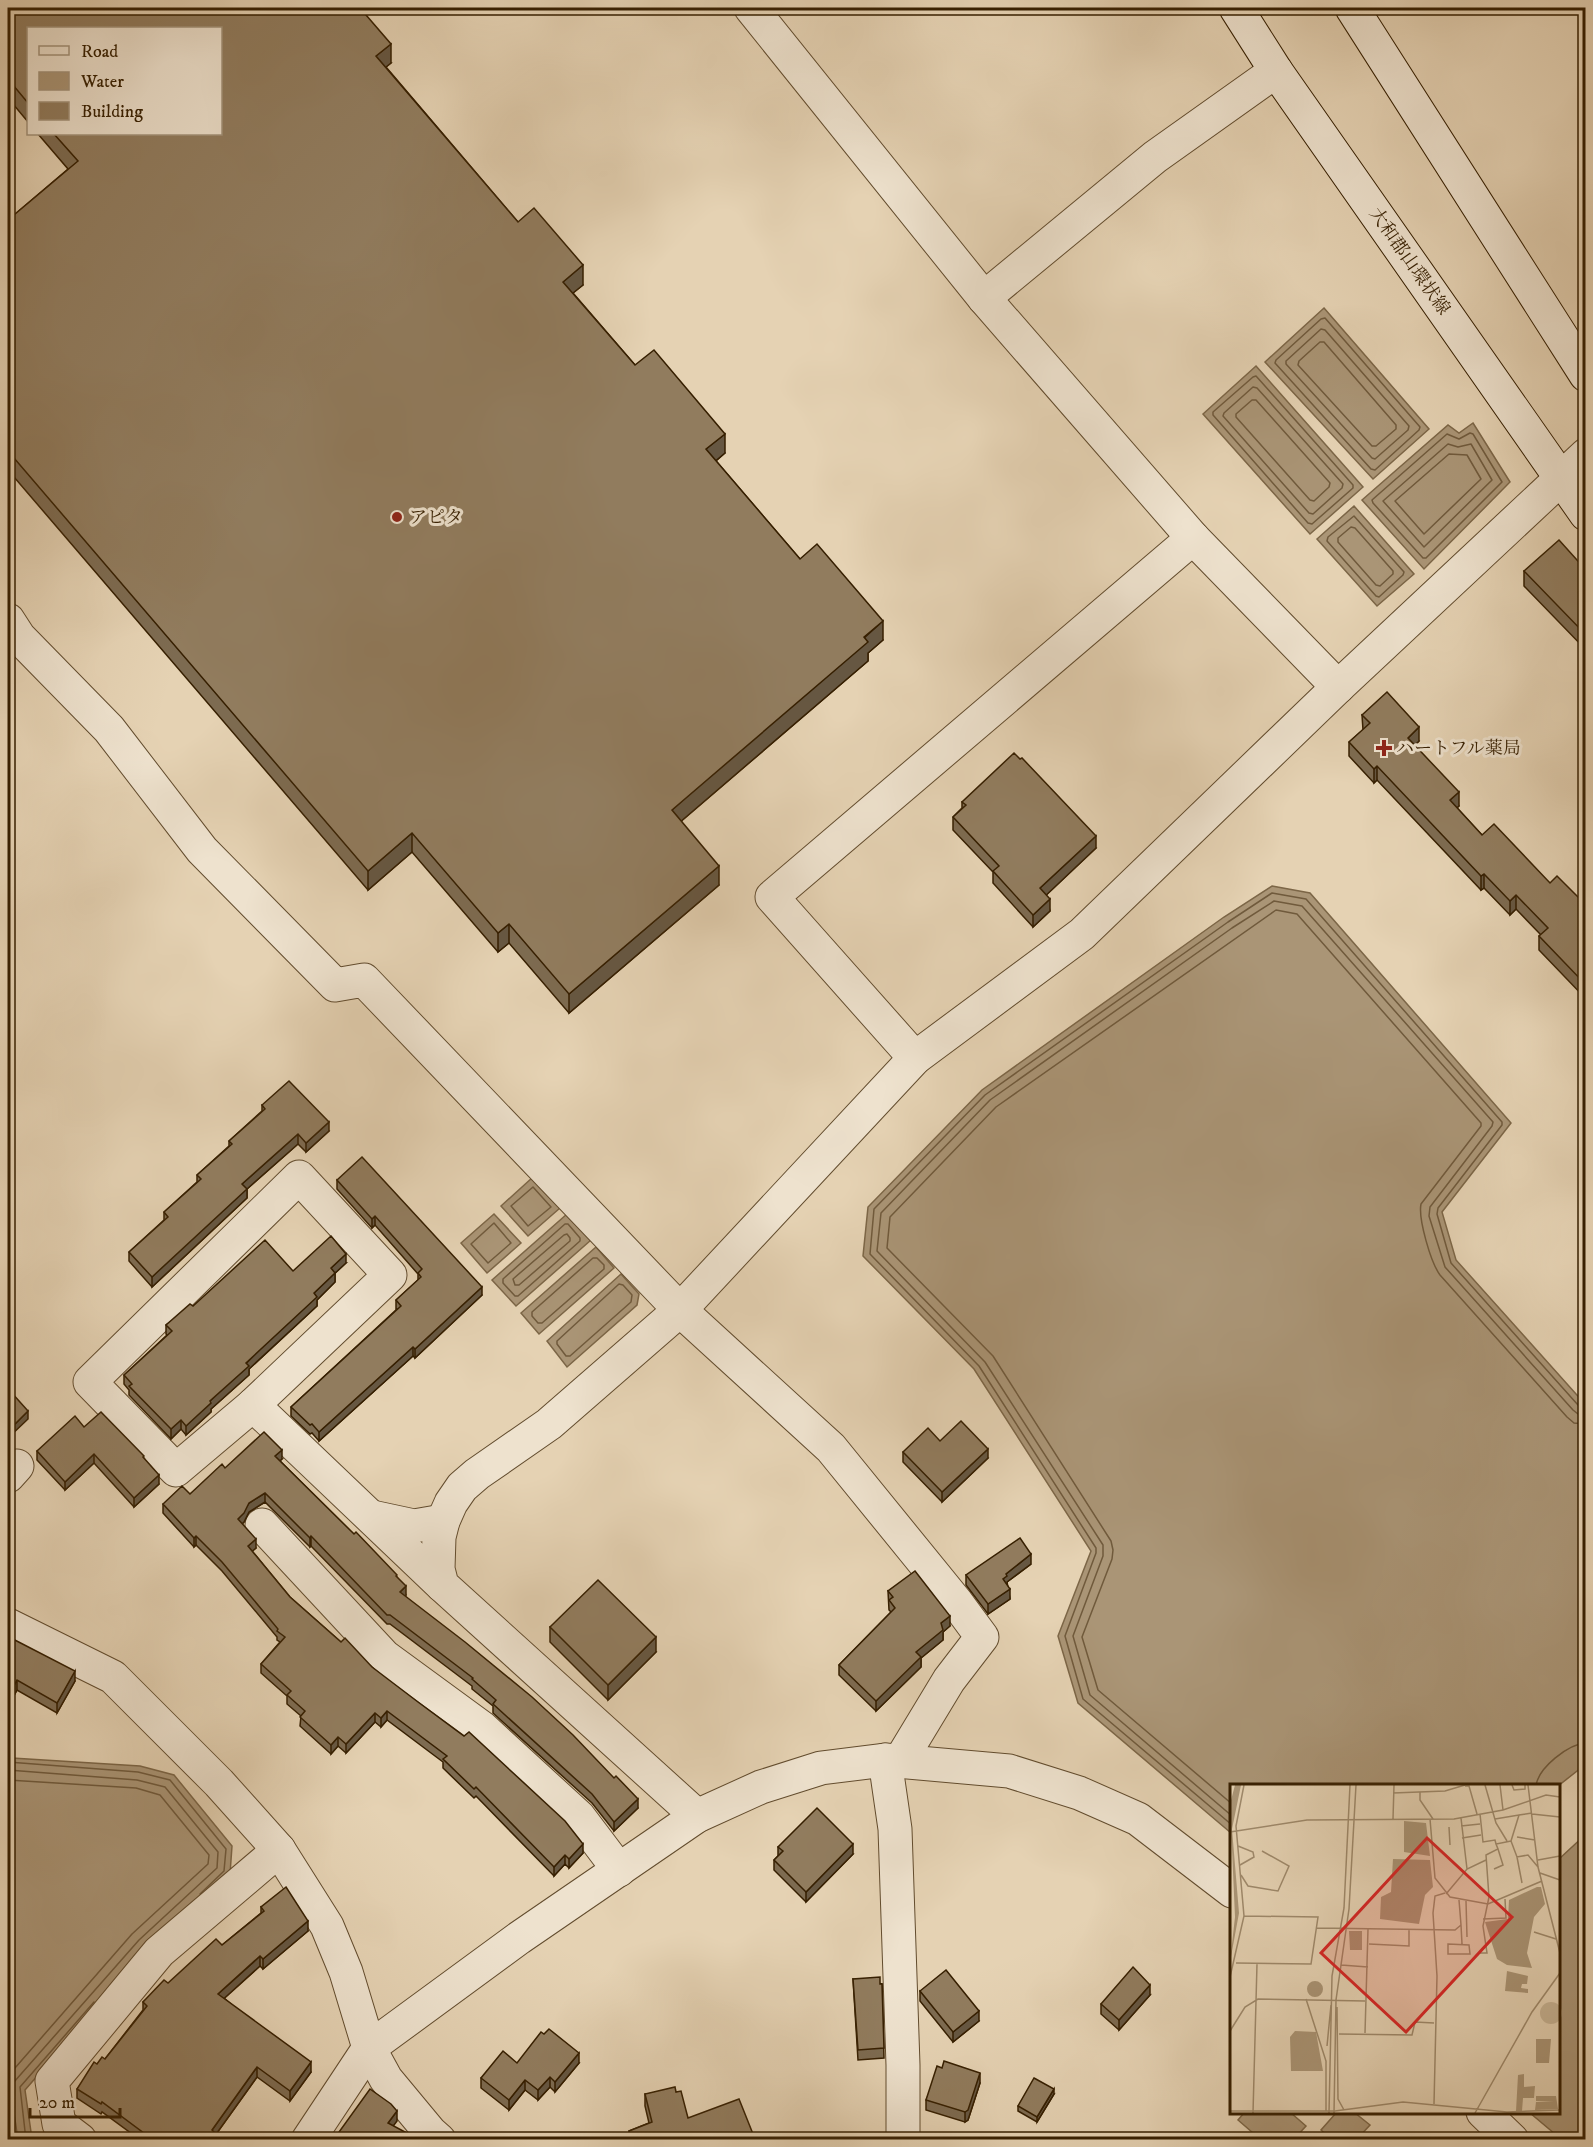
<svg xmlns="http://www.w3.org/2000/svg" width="1593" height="2147" font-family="'IM FELL DW Pica','Noto Serif JP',serif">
	<rect width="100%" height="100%" fill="#e5d2b3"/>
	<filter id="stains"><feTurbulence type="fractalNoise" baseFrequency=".00333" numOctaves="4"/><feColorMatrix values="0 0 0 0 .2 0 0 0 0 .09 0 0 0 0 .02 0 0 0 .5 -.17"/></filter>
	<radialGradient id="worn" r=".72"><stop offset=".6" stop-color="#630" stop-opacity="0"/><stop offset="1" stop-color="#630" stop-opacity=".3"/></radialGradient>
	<g fill="#aa9576" stroke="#7c6647" stroke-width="1.5">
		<path d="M1324,308L1429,429L1373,479L1265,362Z"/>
		<path d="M1256,366L1363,487L1310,534L1203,414Z"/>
		<path d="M1473,423L1510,482L1424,569L1362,500L1448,425L1459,433Z"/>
		<path d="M1354,506L1414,574L1377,606L1317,539Z"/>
		<path d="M1272,886L1310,893L1511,1123L1442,1212L1456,1260L1585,1404L1586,1764L1558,1786H1232L1231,1833L1078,1703L1058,1636L1091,1551L974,1369L863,1256L868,1207L982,1090L1224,917Z"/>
		<path d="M533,1177L560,1208L528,1236L501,1206Z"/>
		<path d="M494,1214L521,1243L487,1273L461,1243Z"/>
		<path d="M567,1214L591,1240L516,1306L492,1280Z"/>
		<path d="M596,1247L614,1268L539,1334L521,1313Z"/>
		<path d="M621,1274L639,1294L637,1305L567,1367L547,1341Z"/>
		<path d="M8,1754L12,1758L140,1766L174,1775L232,1846L230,1874L148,1949L25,2090L32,2139H8Z"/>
		<path d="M1585,1835V2139H1561L1530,2113L1558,2112L1559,1859Z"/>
		<path d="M1244,2113H1291L1306,2126L1294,2139H1260L1238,2120Z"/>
		<path d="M1336,2113H1355L1370,2125L1357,2139H1331L1321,2130Z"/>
	</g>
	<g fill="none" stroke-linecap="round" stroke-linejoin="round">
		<g stroke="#705a3c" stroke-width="1.5">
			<path d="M1325,318L1420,427L1419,430L1375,470L1371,469L1275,363L1276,360L1321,319Z"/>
			<path d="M1321,329L1325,330L1409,426L1408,430L1375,459L1372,458L1286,364V361Z"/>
			<path d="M1320,342H1324L1396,425V429L1376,446H1372L1298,365L1299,361Z"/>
			<path d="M1256,376L1353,485V488L1312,524L1308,523L1213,415V412L1253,377Z"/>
			<path d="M1253,387L1257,388L1343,484L1342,488L1313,514L1309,513L1223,416L1224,413Z"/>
			<path d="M1252,400H1256L1330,483L1329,487L1314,501L1310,500L1236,417V414Z"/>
			<path d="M1470,433L1473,434L1502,482L1426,558H1423L1373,503L1372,500L1447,434L1459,439Z"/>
			<path d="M1448,444L1458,447L1471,444L1492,480L1424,547L1383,501Z"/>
			<path d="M1449,454L1467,455L1481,479L1424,534L1395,501Z"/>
			<path d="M1354,516L1404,572L1403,575L1379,597L1376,596L1327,541L1328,537Z"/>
			<path d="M1351,527L1355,528L1393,571V574L1380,586L1376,585L1338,542V538Z"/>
			<path d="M533,1187L551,1207L528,1226L511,1206Z"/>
			<path d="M494,1223L511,1243L488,1263L471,1244Z"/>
			<path d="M565,1224H568L580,1238V1241L518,1296H515L503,1283V1279Z"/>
			<path d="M567,1234L570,1238V1241L519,1285H515L513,1279L564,1235Z"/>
			<path d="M593,1258H597L604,1265V1269L542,1323H538L532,1316V1312Z"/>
			<path d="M619,1284L623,1285L632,1295L631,1302L570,1356H566L557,1344V1341Z"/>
			<path d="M8,1762L138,1772L170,1780L226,1849L224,1871L200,1894"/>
			<path d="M8,1770L137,1780L165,1787L218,1852L217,1868L139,1940L14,2082L11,2092L18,2140"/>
			<path d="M8,1780L136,1788L160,1795L209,1855L208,1864L132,1934L8,2076"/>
			<path d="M1536,1786C1538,1768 1568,1744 1586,1743"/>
			<path d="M1232,1804L1098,1690L1082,1637L1112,1559L1113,1550L1111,1541L993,1356L887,1248L890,1217L996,1107L1276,910L1297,914L1481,1123V1126L1421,1204C1418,1219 1431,1263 1440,1275L1567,1417L1574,1423L1586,1424"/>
			<path d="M1232,1816L1090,1695L1073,1636L1103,1556V1545L985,1362L877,1251L881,1213L990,1100L1232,928L1274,901L1302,906L1493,1122L1492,1126L1430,1207L1429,1216L1445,1267L1573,1410L1578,1414L1586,1415"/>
			<path d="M1232,1825L1083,1699L1065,1636L1096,1553V1548L979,1366L870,1254L874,1209L985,1095L1228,922L1272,893L1306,899L1502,1122V1125L1438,1208L1437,1214L1451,1263L1578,1405L1586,1408"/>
			<path d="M26,2140L20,2087L94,2002"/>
		</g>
		<g stroke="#624c2e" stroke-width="35">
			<g id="minor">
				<path d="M8,620L19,637L109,729L202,850L335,985L364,980L680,1310L831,1448L957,1603L982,1637L949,1680L900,1761"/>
				<path d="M299,1177L390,1275L253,1405L176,1470L90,1382Z"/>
				<path d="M253,1405L442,1585"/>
				<path d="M8,1476L17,1466"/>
				<path d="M262,1525L384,1656L481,1727L579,1817L619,1870"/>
				<path d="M8,1625L113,1677L219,1783L279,1850L327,1926L346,1972L369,2048L386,2079L430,2132L439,2140"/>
				<path d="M885,1760L895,1829L903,2065V2140"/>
				<path d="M80,2140L59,2124L52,2081L159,1952L279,1850"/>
			</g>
		</g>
		<g stroke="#624c2e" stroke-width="35">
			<g id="tertiary">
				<path d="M751,8L984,298L1193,538L1338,687"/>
				<path d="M984,298L1155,157L1276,71"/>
				<path d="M915,1058L772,897L1193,538"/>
				<path d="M372,1517L414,1526L443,1521"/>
				<path d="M697,1816L442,1585L438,1569L439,1537L443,1521L451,1503L462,1487L477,1474L549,1424L680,1310L915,1058L1082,934L1338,687L1586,455"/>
				<path d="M1483,2112L1512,2140"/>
				<path d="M308,2140L369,2048L519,1938L697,1816L761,1787L821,1768L885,1760L1009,1771L1079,1793L1138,1819L1232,1891"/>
			</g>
		</g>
		<g stroke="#361f01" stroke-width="35">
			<g id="secondary">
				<path d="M1236,8L1276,71L1586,514"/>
				<path d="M1352,8L1586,375"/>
			</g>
		</g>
		<use href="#minor" stroke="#eee2ce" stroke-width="33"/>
		<use href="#tertiary" stroke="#eee2ce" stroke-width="33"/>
		<use href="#secondary" stroke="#eee2ce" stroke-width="33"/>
	</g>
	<g fill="#7d6b51" stroke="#361f01" stroke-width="1.5">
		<path d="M8,8L391,63L386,67L518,222L583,285L573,293L635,365L725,453L716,461L800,559L883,640L868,653V661L681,821L719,885L569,1013L509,943L498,952L412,852L368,890L8,470V220L68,169L38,134H220L28,28V122L8,98Z"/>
		<path d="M1586,570V650L1524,586V571Z"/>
		<path d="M1362,715L1419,741L1415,745L1459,806L1457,808L1482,835L1550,883L1579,898L1586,900V999L1539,950V936L1541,935L1516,909L1510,915L1484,888L1481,890L1377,780L1374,783L1349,756V742L1363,730Z"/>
		<path d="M962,802L1096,848L1046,895L1050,911L1033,927L993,883V872L953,830V817L962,808Z"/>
		<path d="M262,1105L329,1131L306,1152L298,1144L247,1189V1198L152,1287L129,1261V1252L164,1220V1212L197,1182V1175L229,1146V1141L262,1111Z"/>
		<path d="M337,1180L482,1295L415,1358L413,1356L319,1441L312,1433L310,1434L291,1416V1407L397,1309H396V1300L418,1280V1274L375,1225L372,1228L337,1189Z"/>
		<path d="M346,1263L335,1273V1282L317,1300V1306L249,1369V1375L211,1409V1412L186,1435L181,1429L171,1439L129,1395V1390L124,1384V1375L167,1335L166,1334V1325L193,1306L293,1271Z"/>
		<path d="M84,1427L144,1458L159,1484L134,1507L94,1463L65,1490L37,1460V1451Z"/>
		<path d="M940,1441L988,1458L942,1502L903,1462V1452Z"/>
		<path d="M282,1459L280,1461L397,1577L406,1595L405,1596L638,1808L614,1831L592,1803L493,1713V1706L472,1689V1686L390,1624H387L311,1546L310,1547L265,1502L249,1512L244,1522L242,1524L256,1548L252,1551L290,1597L341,1642L372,1667L583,1853L569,1868L565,1864L554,1876L476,1796L474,1798L443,1768V1762L387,1720L381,1727L375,1722L346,1753L338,1746L331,1754L300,1726L301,1716L287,1704V1696L261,1673V1664L280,1642L277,1640V1637L222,1571L196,1545L194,1547L163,1513V1504L190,1494L225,1468Z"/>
		<path d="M1031,1564L1007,1582L1010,1599L988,1614L966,1585V1575Z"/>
		<path d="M888,1591L950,1626L943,1632V1640L921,1658V1667L876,1711L839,1675V1665L891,1612L889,1610Z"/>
		<path d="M550,1627L656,1652L608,1700L550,1642Z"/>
		<path d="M8,1638L75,1681L57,1713L17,1690L11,1701L8,1699Z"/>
		<path d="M778,1847L853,1854L806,1902L774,1870V1860L778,1856Z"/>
		<path d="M261,1907L308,1931L263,1969L260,1966L224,1998L311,2072L290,2101L257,2077L214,2137L217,2139H139L102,2112L101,2114L77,2098V2089L97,2064L105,2059L143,2010V2002L222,1945L261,1913Z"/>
		<path d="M853,1979L882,1984L884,2058L858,2060Z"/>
		<path d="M920,1991L979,2021L953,2042L920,2001Z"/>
		<path d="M1150,1995L1119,2030L1101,2014V2004Z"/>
		<path d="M517,2063H579L555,2092L550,2087L538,2100L525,2090L509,2110L481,2088V2078Z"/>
		<path d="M942,2068L980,2083L968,2120L965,2122L926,2110V2100Z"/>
		<path d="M676,2092L688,2118L629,2139V2131L649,2123L645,2106V2094Z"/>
		<path d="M1054,2094L1037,2122L1018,2111V2106Z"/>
	</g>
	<g fill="#665742" stroke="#361f01" stroke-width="1.5">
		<path d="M391,44V63L376,75V56Z"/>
		<path d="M583,265V285L563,301V282Z"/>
		<path d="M725,434V453L706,469V449Z"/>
		<path d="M883,621V640L868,653V661L672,829V810Z"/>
		<path d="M1419,727V741L1408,752V738Z"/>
		<path d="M1377,766V780L1374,783V769Z"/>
		<path d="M1459,792V806L1450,814V800Z"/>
		<path d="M412,833V852L368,890V871Z"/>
		<path d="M1096,836V848L1040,901V888Z"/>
		<path d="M719,866V885L569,1013V994Z"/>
		<path d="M1484,874V888L1481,890V876Z"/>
		<path d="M1516,895V909L1510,915V901Z"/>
		<path d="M1050,899V911L1033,927V915Z"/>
		<path d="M509,924V943L498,952V933Z"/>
		<path d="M329,1122V1131L306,1152V1143Z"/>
		<path d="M298,1134V1144L247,1189V1198L152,1287V1277L242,1184Z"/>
		<path d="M375,1216V1225L372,1228V1219Z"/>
		<path d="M346,1254V1263L331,1277V1268Z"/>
		<path d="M335,1273V1282L317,1300V1306L249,1369V1375L211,1409V1412L186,1435V1426L314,1293Z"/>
		<path d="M482,1287V1295L415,1358V1349Z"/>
		<path d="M413,1347V1356L319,1441V1432Z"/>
		<path d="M28,1411V1419L8,1438V1431Z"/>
		<path d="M181,1420V1429L171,1439V1429Z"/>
		<path d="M988,1449V1458L942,1502V1492Z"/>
		<path d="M282,1450V1459L275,1465V1456Z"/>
		<path d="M94,1454V1463L65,1490V1482Z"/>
		<path d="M159,1475V1484L134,1507V1498Z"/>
		<path d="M265,1493V1502L249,1512L244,1522L238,1528V1519L249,1503Z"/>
		<path d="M196,1536V1545L194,1547V1538Z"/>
		<path d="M311,1536V1546L310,1547V1538Z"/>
		<path d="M256,1539V1548L248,1555V1546Z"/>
		<path d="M1031,1554V1564L1007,1582V1586L1003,1579L1006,1574Z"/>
		<path d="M406,1586V1595L400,1601V1592Z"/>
		<path d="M1010,1589V1599L988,1614V1604Z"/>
		<path d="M950,1616V1626L943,1632V1640L921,1658V1667L876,1711V1701L916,1652L941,1623Z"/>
		<path d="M656,1637V1652L608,1700V1685Z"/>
		<path d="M75,1671V1681L57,1713V1703Z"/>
		<path d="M17,1680V1690L11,1701V1691Z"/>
		<path d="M387,1711V1720L381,1727V1718Z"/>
		<path d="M375,1713V1722L346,1753V1744Z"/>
		<path d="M338,1737V1746L331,1754V1745Z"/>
		<path d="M638,1799V1808L614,1831V1822Z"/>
		<path d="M583,1844V1853L569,1868V1859Z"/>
		<path d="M853,1844V1854L806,1902V1892Z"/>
		<path d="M565,1855V1864L554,1876V1867Z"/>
		<path d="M308,1921V1931L263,1969V1959Z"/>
		<path d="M260,1956V1966L218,2004V1994Z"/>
		<path d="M1150,1985V1995L1119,2030V2020Z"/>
		<path d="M979,2011V2021L953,2042V2032Z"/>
		<path d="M579,2053V2063L555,2092V2082Z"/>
		<path d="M311,2062V2072L290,2101V2091Z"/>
		<path d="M257,2067V2077L214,2137V2139H211L212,2130Z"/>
		<path d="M980,2073V2083L968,2120L965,2122V2112Z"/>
		<path d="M550,2077V2087L538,2100V2090Z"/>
		<path d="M525,2080V2090L509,2110V2100Z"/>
		<path d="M1054,2089V2094L1037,2122V2117Z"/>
		<path d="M397,2111V2121L388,2133V2123Z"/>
	</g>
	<g fill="#917c5e" stroke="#361f01" stroke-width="1.5">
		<path d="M8,8H360L391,44L376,56L518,222L534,208L583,265L563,282L635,365L654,350L725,434L706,449L800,559L817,544L883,621L864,637L868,642L672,810L719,866L569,994L509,924L498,933L412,833L368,871L8,451V220L78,161L54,134H220V28H28V103L8,79Z"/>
		<path d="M1559,540L1586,570V635L1524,571Z"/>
		<path d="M1387,692L1419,727L1408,738L1459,792L1450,800L1482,835L1494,824L1550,883L1557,876L1579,898L1582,895L1586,900V985L1539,936L1548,928L1516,895L1510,901L1484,874L1481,876L1377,766L1374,769L1349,742L1370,723L1362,715Z"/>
		<path d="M1014,753L1020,759L1022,758L1096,836L1040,888L1050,899L1033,915L993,871L999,866L953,817L966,805L962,802Z"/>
		<path d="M289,1081L329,1122L306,1143L298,1134L242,1184L247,1189L152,1277L129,1252L168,1217L164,1212L201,1179L197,1175L232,1144L229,1141L265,1109L262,1105Z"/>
		<path d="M362,1157L482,1287L415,1349L413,1347L319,1432L312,1424L310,1425L291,1407L401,1306L396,1300L421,1277L418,1273L422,1269L375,1216L372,1219L337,1180Z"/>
		<path d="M331,1236L346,1254L331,1268L335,1273L314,1293L317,1297L246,1363L249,1366L210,1401L211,1403L186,1426L181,1420L171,1429L129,1386L132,1384L124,1375L172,1331L166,1325L190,1304L193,1306L265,1240L293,1271Z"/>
		<path d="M11,1392L28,1411L8,1431V1396Z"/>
		<path d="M101,1412L144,1456L143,1457L159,1475L134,1498L94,1454L65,1482L37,1451L75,1416L84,1427Z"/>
		<path d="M961,1421L988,1449L942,1492L903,1452L928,1428L940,1441Z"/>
		<path d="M264,1432L282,1450L275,1456L354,1534L356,1532L397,1575L396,1576L406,1586L400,1592L465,1642L532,1697L573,1735L614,1778L616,1776L638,1799L614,1822L592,1794L493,1704L496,1700L472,1679L473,1678L390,1615H387L311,1536L310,1538L265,1493L249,1503L244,1513L238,1519L256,1539L248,1546L290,1597L341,1642L345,1638L372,1667L418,1702L464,1736L469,1732L565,1821L583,1844L569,1859L565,1855L554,1867L476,1787L474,1789L443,1759L447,1756L387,1711L381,1718L375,1713L346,1744L338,1737L331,1745L300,1717L305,1711L287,1695L291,1691L261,1664L285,1637L277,1631L278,1629L222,1562L196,1536L194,1538L163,1504L182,1486L190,1494L222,1464L225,1468Z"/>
		<path d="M1020,1538L1031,1554L1006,1574L1007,1576L1003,1579L1010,1589L988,1604L966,1575Z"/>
		<path d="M915,1571L950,1616L941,1623L943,1630L916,1652L921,1657L876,1701L839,1665L895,1608L889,1600L893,1597L888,1591Z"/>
		<path d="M598,1580L656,1637L608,1685L550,1627Z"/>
		<path d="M9,1637L75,1671L57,1703L17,1680L11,1691L8,1689V1638Z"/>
		<path d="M817,1808L853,1844L806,1892L774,1860L783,1851L778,1847Z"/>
		<path d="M286,1887L308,1921L263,1959L260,1956L218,1994L311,2062L290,2091L257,2067L212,2130L214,2132L211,2136L217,2139H152L102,2102L101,2104L77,2089L94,2062L97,2064L102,2057L105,2059L147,2006L143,2002L164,1980L168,1983L216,1939L222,1945L264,1911L261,1907Z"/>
		<path d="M1133,1967L1150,1985L1119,2020L1101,2004Z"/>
		<path d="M946,1970L979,2011L953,2032L920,1991Z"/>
		<path d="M880,1977V1984H882L884,2048L858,2050L853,1979Z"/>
		<path d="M549,2029L579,2053L555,2082L550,2077L538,2090L525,2080L509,2100L481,2078L503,2051L517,2063L541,2032L544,2034Z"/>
		<path d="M944,2061L980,2073L968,2110L965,2112L926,2100L937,2066L942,2068Z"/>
		<path d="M1034,2078L1054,2089L1037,2117L1018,2106Z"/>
		<path d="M675,2087L676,2092L681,2091L688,2118L739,2099L755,2139H627L631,2138L629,2131L652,2122L645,2094Z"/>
		<path d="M370,2089L391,2104L397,2111L388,2123L418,2139H334Z"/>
	</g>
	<g fill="#8f2418" stroke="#eee2ce" stroke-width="2">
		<circle cx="397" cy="517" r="6"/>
		<path d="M1381 739h6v6h6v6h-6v6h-6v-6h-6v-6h6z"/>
	</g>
	<g text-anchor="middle" stroke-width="6" stroke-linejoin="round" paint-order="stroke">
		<g font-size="18" fill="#361f01" stroke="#eee2ce">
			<text transform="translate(1410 261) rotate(55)" y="6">大和郡山環状線</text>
		</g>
		<g font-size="18" fill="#361f01" stroke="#eee2ce" text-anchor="start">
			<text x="409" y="523">アピタ</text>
			<text x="1396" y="754">ハートフル薬局</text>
		</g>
	</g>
	<g transform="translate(1230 1784)">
		<rect width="330" height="330" fill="#e5d2b3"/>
		<path d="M310 229a11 11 0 1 1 22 0a11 11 0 1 1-22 0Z" fill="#c7b495"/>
		<path d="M5,1H11L2,45L9,129L0,178L5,133L0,20ZM174,37L196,39L200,72L174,68ZM163,75L200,76L203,103L195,111L189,140L150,135L151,113L161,108ZM307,103H311L315,120L304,133L297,169L302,184L277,181L267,175L255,138L278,135L279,116ZM119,147H132V166H120ZM277,187L298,192L297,200H292L291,204L298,205V209L275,207ZM77 205a8 8 0 1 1 16 0a8 8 0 1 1-16 0ZM65,247L86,248L93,287H61L60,253ZM306,255H321L319,279H306ZM294,290V303L305,302L304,314H293L292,327H286L288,291ZM306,312H326L328,325L305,326L306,318H324L306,317Z" fill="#aa9576"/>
		<path fill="none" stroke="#9f8a6c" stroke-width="1.5" d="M255,1L266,39L277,57M270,1L273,26M282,1L284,6L295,5V1M298,1L308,83L330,169M235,2H239L247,30M190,8V16L203,35M163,9L215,7L235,1M302,29L289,31L281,57L287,73L298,71L308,83M250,30L253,58L265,56L266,60M302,30L330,33M231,34L237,85M163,35L164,1M200,35L205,94L220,113L258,120L312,97M265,35L289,31M231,42L250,40M219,43L220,61M0,48L77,36L224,35L273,26L316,11L330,13M287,53L305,56M232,54L251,51M8,62L23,68L24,73L10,81M287,73L292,99M308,76L330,72M264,85L273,81L268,65M310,89L330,96M11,91L18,102L48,107L59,82L32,67M216,110L237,85L256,76M236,117L237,153M253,135L276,134L275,115M231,141L232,160M87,144L225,146L231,141L229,116M304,148L326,155M139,160L179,162V146M218,160L239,161L240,170H218ZM248,169H257L253,142L259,113L256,71L268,65L266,60L281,57M6,179L81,180L88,133L14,132M111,181L138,183M0,193L14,132L6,42L14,1M76,215L96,277V327M107,223L108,315L114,326M0,247L15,223L28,215L135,217M135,249L138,145M109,250L182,251L185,238L204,239M97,262L101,221M204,320L207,192L203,129L205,112L215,109M0,327H105L173,318L277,328L330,326M23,329L27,180M99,329L102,192L114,124L120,1M104,329L106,216L119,125L126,1M245,329L302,228L330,189"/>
		<path fill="#d62828" fill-opacity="0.15" stroke="#d62828" stroke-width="3" d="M197,54L282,133L176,248L91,169Z"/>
		<rect width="330" height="330" fill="none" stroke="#361f01" stroke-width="3"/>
	</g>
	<rect width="1593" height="2147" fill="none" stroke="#e5d2b3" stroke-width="30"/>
	<rect x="9" y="9" width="1575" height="2129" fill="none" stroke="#361f01" stroke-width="3"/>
	<rect x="15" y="15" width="1563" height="2117" fill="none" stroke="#361f01" stroke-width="1.5"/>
	<rect x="27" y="27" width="195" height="108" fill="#eee2ce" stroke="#a4947c" stroke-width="1.5"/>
	<rect x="39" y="46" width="30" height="9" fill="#eee2ce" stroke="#a4947c" stroke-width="1.5"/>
	<text x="81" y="57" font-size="18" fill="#361f01">Road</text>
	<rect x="39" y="72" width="30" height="18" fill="#aa9576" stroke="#a4947c" stroke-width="1.5"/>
	<text x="81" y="87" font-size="18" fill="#361f01">Water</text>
	<rect x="39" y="102" width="30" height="18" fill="#917c5e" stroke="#a4947c" stroke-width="1.5"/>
	<text x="81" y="117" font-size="18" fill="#361f01">Building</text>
	<path d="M30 2108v9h90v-9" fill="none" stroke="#361f01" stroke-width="3"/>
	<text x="39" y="2108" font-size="18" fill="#361f01" stroke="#eee2ce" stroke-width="4.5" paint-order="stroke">20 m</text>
	<rect width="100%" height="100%" filter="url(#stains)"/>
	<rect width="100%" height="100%" fill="url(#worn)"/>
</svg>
